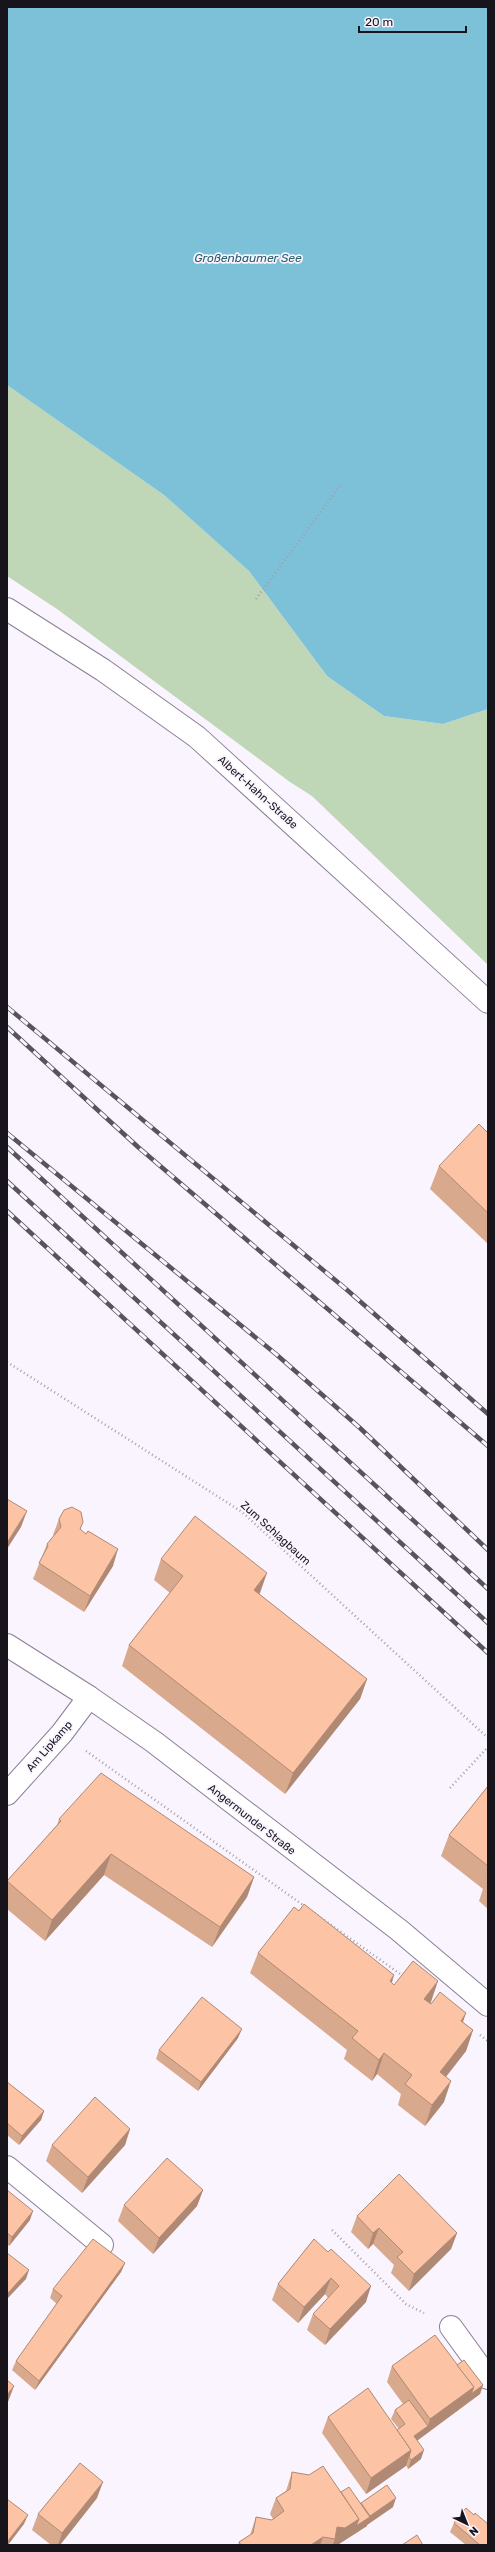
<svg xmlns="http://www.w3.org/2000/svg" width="495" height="2552" font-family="Rubik,sans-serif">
	<rect width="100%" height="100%" fill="#f9f4fe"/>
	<path fill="#bfd6b7" d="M7,385L164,495L249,571L327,676L384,716L443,724L488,709V965L312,796L290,782L57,609L7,576Z"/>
	<path fill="#7cc1d8" d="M7,7H488V709L443,724L384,716L327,676L249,571L164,495L7,385Z"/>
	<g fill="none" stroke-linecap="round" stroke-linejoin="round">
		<g stroke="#8b7f96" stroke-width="24">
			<g id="minor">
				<path d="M7,609L103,670L197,737L488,1002"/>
				<path d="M7,1794L62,1733L89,1697"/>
				<path d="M7,2167L102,2245"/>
				<path d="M451,2327L488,2378"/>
			</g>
		</g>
		<g stroke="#8b7f96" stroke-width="24">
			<path id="major" d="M7,1645L89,1697L154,1742L399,1930L488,2005"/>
		</g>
		<g stroke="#a49fa8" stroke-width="2.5" stroke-dasharray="1 3" stroke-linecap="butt">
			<path d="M256,599L342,483"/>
			<path d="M7,1362L242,1512L488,1738"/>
			<path d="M86,1751L403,1976"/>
			<path d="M450,1788L488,1747"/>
			<path d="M480,2035L488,2041"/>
			<path d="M332,2230L406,2304L424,2313"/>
		</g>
		<use href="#minor" stroke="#fff" stroke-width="22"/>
		<use href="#major" stroke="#fff" stroke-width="22"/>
		<g stroke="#58545d" stroke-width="4.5">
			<g id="rail">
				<path d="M7,1007L346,1289L488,1414"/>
				<path d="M7,1027L138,1147L488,1446"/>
				<path d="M7,1133L277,1355L360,1428L488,1550"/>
				<path d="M7,1147L488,1589"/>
				<path d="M7,1181L488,1623"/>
				<path d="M7,1211L488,1653"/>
			</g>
		</g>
		<use href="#rail" stroke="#f9f4fe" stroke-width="3" stroke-dasharray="9" stroke-linecap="butt"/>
	</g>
	<g fill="#d9a98e">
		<path d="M488,1133V1244L430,1189L439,1166Z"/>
		<path d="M59,1519L83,1522L80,1530L113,1566L84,1612L33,1579L47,1544L54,1536L53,1535Z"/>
		<path d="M161,1559L259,1594L367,1679L360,1699L285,1794L122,1666L129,1645L170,1593L154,1580Z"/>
		<path d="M488,1786V1909L479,1901L483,1889L441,1856L449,1835Z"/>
		<path d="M59,1819L254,1877L247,1897L212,1947L104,1875L45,1941L7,1909V1881L57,1825Z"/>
		<path d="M299,1911L394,1975L392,1983L394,1985L431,2002L429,2003L463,2022L473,2030L466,2051L446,2077L444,2102L425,2126L398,2105L401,2094L377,2074L372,2081L344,2059L347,2050L250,1973L258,1953Z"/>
		<path d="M238,2038L198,2091L156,2059L159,2050Z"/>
		<path d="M7,2082L44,2111L41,2120L19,2145L7,2135Z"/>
		<path d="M130,2129L125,2145L82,2193L46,2161L52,2145Z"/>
		<path d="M7,2190L30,2220L9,2246L7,2244Z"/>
		<path d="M203,2190L197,2206L153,2254L118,2221L124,2205Z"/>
		<path d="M357,2216L457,2233L451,2249L409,2291L391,2273L394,2265L373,2244L368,2249L351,2232Z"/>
		<path d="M314,2239L366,2302L325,2345L307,2330L313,2314L328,2298L325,2294L298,2323L272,2300L278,2284Z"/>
		<path d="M125,2263L121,2272L35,2390L12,2370L16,2361L57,2304L50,2298L53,2289Z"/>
		<path d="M457,2365L483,2385L480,2394L417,2441L421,2459L408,2469L406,2465L366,2494L322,2433L328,2417L397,2430L399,2429L391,2419L395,2410L403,2404L387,2382L392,2366Z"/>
		<path d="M292,2472L341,2492L361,2504V2503L393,2507L367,2525V2526L339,2544H333V2545H238L239,2542L250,2535L256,2517L272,2520L273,2519L270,2514L276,2498L286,2491Z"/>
		<path d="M97,2498L60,2545H51L32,2530L38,2514Z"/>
		<path d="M474,2515L488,2545H466L450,2532L454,2523Z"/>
	</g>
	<g fill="#b08974">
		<path d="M27,1511L21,1527L7,1549V1543Z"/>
		<path d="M118,1549L113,1566L84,1612L90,1596Z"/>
		<path d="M267,1573L260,1593L247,1611L254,1590Z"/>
		<path d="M367,1679L360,1699L285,1794L293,1773Z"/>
		<path d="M111,1854L104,1875L45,1941L52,1920Z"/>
		<path d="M254,1877L247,1897L212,1947L220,1927Z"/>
		<path d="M394,1975L387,1996L390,1981Z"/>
		<path d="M438,1981L431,2002L417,2020L424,1999Z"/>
		<path d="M466,2013L459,2034L461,2021Z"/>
		<path d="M242,2029L238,2038L198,2091L201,2082Z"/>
		<path d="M473,2030L466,2051L433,2093L440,2072Z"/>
		<path d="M384,2053L377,2074L372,2081L379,2060Z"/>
		<path d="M451,2081L444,2102L425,2126L432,2105Z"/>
		<path d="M44,2111L41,2120L19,2145L22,2136Z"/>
		<path d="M130,2129L125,2145L82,2193L88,2177Z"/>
		<path d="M203,2190L197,2206L153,2254L159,2238Z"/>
		<path d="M33,2211L30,2220L9,2246L12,2237Z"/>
		<path d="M379,2228L373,2244L368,2249L373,2233Z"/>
		<path d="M457,2233L451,2249L409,2291L414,2274Z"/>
		<path d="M125,2263L121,2272L35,2390L39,2381Z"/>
		<path d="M29,2270L26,2279L7,2299V2294Z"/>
		<path d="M331,2278L325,2294L298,2323L304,2307Z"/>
		<path d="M371,2286L366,2302L325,2345L330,2329Z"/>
		<path d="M483,2385L480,2394L411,2445L414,2436L428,2426L430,2419L474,2387Z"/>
		<path d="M14,2386L8,2402L7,2404V2395Z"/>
		<path d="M411,2450L406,2466L366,2494L371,2478Z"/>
		<path d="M424,2450L421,2459L408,2469L411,2460Z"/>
		<path d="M103,2482L97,2498L60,2545H58L62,2533Z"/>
		<path d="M396,2498L393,2507L367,2525V2526L339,2544H333L335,2539L337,2527L359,2519L369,2517L370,2516Z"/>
		<path d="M28,2515L24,2524L8,2545H7V2542Z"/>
		<path d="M323,2537L320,2545H311Z"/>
	</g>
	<g fill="#fcc4a5" stroke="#b08974">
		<path d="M479,1124L488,1133V1213L439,1166Z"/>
		<path d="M7,1499L27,1511L7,1543Z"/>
		<path d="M72,1507L81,1512L83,1522L80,1529L86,1534L88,1531L118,1549L90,1596L39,1563L48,1546L47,1544L61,1527L59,1519L64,1510Z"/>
		<path d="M195,1516L267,1573L254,1590L367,1679L293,1773L129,1645L183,1576L161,1559Z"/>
		<path d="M101,1773L254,1877L220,1927L111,1854L52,1920L7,1881L61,1821L59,1819Z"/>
		<path d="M488,1786V1866L449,1835Z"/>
		<path d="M304,1904L394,1975L390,1981L394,1985L413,1961L438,1981L424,1999L431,2004L440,1992L466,2013L461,2021L473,2030L440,2072L451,2081L432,2105L405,2084L412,2075L384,2053L379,2060L352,2038L358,2031L258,1953L294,1907L299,1911Z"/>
		<path d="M202,1997L242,2029L201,2082L159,2050Z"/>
		<path d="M7,2082L44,2111L22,2136L7,2123Z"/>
		<path d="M95,2097L130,2129L88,2177L52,2145Z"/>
		<path d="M167,2158L203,2190L159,2238L124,2205Z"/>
		<path d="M399,2174L457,2233L414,2274L397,2257L403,2252L379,2228L373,2233L357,2216Z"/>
		<path d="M7,2190L33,2211L12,2237L7,2233Z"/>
		<path d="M93,2239L125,2263L39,2381L16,2361L62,2296L53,2289Z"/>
		<path d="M314,2239L328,2252L331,2249L371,2286L330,2329L313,2314L339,2286L331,2278L304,2307L278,2284Z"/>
		<path d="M7,2253L29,2270L7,2294Z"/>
		<path d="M435,2335L474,2387L430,2419L392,2366Z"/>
		<path d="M464,2360L483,2385L471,2394L474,2387L457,2365Z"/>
		<path d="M7,2380L14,2386L7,2395Z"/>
		<path d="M368,2388L411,2450L371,2478L328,2417Z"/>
		<path d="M409,2400L428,2426L414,2436L424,2450L411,2460L409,2457L411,2450L397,2430L405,2424L395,2410Z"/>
		<path d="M80,2463L103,2482L62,2533L38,2514Z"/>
		<path d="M323,2466L359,2519L345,2528L337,2527L335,2539L323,2537L311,2545H241L239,2542L253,2533L256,2517L272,2520L284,2511L276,2498L290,2489L292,2472L309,2475Z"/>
		<path d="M387,2485L396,2498L370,2516L361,2503Z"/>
		<path d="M349,2487L370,2517L356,2526L359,2519L341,2492Z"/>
		<path d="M7,2499L28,2515L7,2542Z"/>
		<path d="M466,2508L474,2515L475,2513L488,2524V2545H480L454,2523Z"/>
		<path d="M417,2535L423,2545H402Z"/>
	</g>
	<g text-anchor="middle" stroke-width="3.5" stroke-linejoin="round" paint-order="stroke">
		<g font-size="11" fill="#18141c" stroke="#f9f4fe">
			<text transform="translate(258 792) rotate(42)" y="4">Albert-Hahn-Straße</text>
			<text transform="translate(276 1533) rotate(42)" y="4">Zum Schlagbaum</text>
			<text transform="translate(49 1746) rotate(-49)" y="4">Am Lipkamp</text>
			<text transform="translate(252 1819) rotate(38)" y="4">Angermunder Straße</text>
		</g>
		<g font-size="12" font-style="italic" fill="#255e6e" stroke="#f9f4fe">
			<text x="248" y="262">Großenbaumer See</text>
		</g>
	</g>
	<rect width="495" height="2552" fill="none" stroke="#18141c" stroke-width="16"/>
	<g transform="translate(467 2524) rotate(137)" stroke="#f9f4fe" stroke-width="3" paint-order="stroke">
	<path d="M0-3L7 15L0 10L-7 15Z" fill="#18141c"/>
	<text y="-6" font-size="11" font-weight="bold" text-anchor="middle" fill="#18141c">N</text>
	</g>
	<path d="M359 26v6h107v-6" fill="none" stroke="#18141c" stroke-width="2"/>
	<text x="365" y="26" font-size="12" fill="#18141c" stroke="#f9f4fe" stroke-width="3" paint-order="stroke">20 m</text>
</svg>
